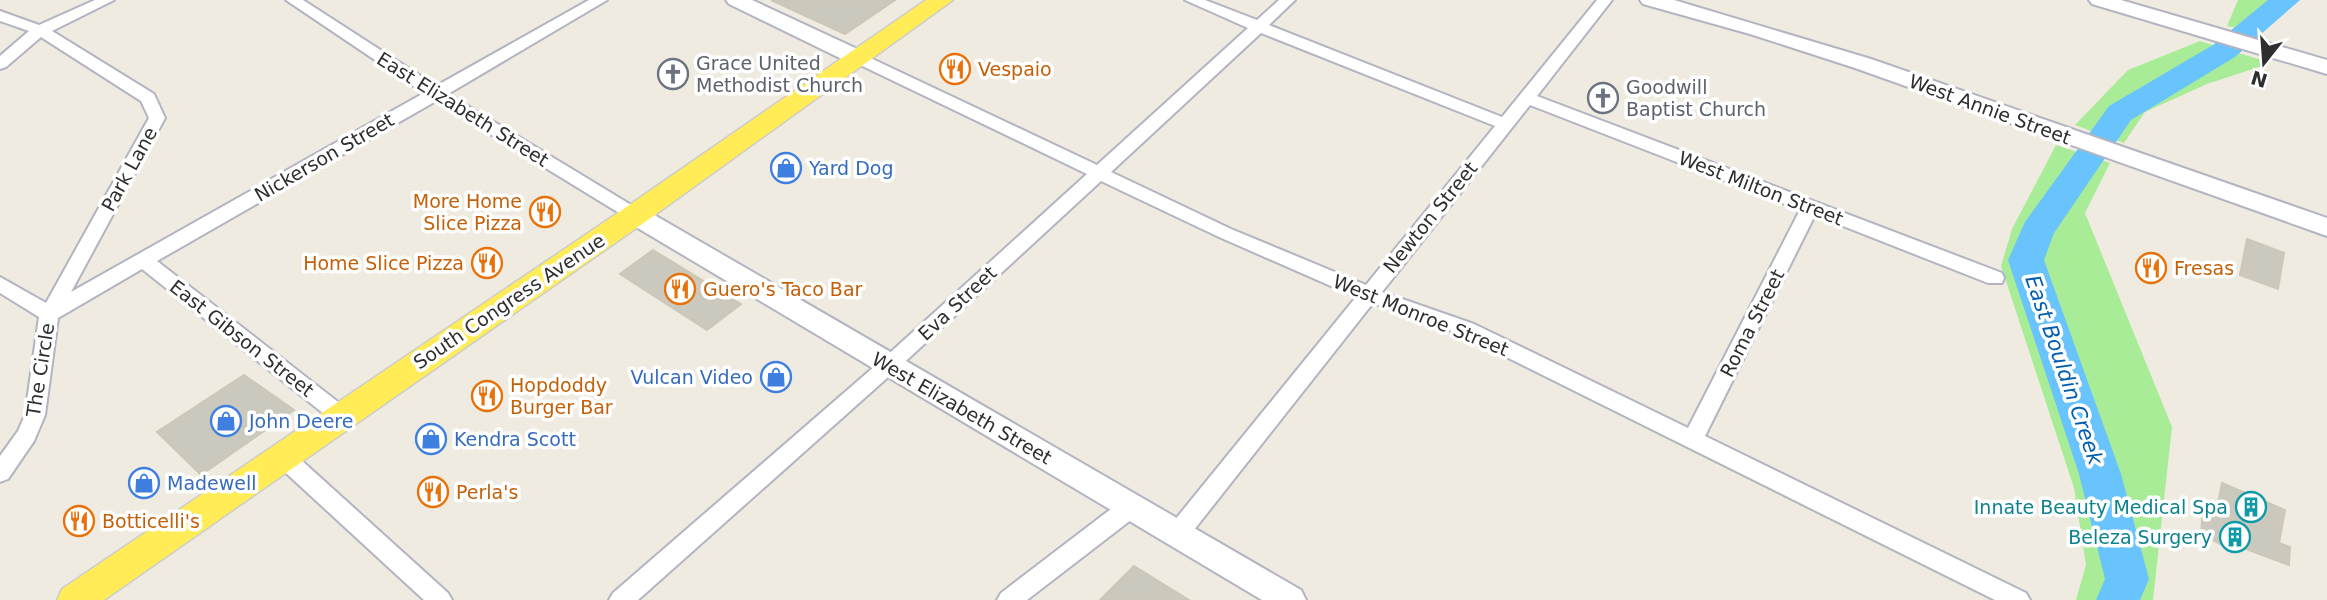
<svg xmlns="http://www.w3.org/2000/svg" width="2327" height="600" font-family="'DejaVu Sans',sans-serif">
	<rect width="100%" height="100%" fill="#f0ebe0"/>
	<g fill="#a9ec97">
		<path d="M2238,0H2288L2262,33L2227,26Z"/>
		<path d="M2200,41L2271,63L2207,84L2145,112L2124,143L2075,125L2128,70Z"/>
		<path d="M2056,145L2110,163L2085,213L2172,427L2153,600H2076L2086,565L2074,488L2001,266L2012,229Z"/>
	</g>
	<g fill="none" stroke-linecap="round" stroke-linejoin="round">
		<path fill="#69c3fc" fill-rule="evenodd" d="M2268,0H2300L2235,57L2131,120L2054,233L2044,260L2121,474L2149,579L2140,600H2096L2105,579L2079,474L2008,260L2025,222L2109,106L2213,45Z"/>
	</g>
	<g fill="#cbc9be" stroke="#ccc8b8" stroke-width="2">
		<path d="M771,0H895L845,34Z"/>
		<path d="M2247,239L2284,253L2278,289L2240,275Z"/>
		<path d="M653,250L741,304L707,330L620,274Z"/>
		<path d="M244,375L294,410L201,475L157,432Z"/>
		<path d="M2222,483L2285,510L2279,543L2290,547L2289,565L2230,543V549L2201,534L2203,508L2216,513Z"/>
		<path d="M1134,566L1189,600H1100Z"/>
	</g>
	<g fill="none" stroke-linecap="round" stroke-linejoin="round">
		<g stroke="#b3b4c2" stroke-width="4">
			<g id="street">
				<path d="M95,0H114L52,31L154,94L165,118L71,292L424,93L286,0H303L436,86L589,0H607L448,94L641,211L644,215L641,219H629L436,101L157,261L347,409L350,415L347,421L340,423L333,421L142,269L58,318L45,415L34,441L8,479L0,482V456L18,431L25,415L39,317L0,293V277L46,303L149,118L141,101L41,37L6,67L0,69V56L29,31L0,21V11L39,25Z"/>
				<path d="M1185,0H1205L1257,20L1279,0H1295L1269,25L1502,117L1597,0H1612L1537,96L2002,273L2004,278L2002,283H1988L1815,215L1705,436L2026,593L2030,600H1995L1460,334L1373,303L1186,540L1178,543L1170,540L1167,533L1170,526L1356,297L1219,237L1101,181L896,370L638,600H609L613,593L882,360L1087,174L852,61L850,58L852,55H864L1097,165L1248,28ZM1261,33L1495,126L1366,285L1231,229L1111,172ZM1530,105L1800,210L1688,428L1474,324L1382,292Z"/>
				<path d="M282,447L290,450L448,593L452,600H424L274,462L271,456L274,450Z"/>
				<path d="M1132,497L1140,499L1143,506L1140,513L1027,600H997L1001,593L1124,499Z"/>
			</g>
		</g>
		<g stroke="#b3b4c2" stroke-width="4">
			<g id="secondary">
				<path d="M726,0H752L866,53L869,58L866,63H850L729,4Z"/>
				<path d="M1640,0H1674L1871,59L2327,218V236L1855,68L1750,34L1643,4Z"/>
				<path d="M2089,0H2121L2327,60V74L2092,4Z"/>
				<path d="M635,207L644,209L1301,590L1306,600H1262L626,221L623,215L626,209Z"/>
			</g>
		</g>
		<g stroke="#cdcdcd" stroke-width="3">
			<path id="primary" d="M926,0H953L645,222L104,600H57L62,589L625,208Z"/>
		</g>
		<use href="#street" fill="#fff" fill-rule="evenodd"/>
		<use href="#secondary" fill="#fff" fill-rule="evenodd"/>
		<use href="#primary" fill="#ffec56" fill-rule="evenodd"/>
	</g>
	<defs>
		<g id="restaurant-ring" transform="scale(1.575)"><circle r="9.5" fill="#fff" stroke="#e8710a" stroke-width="1.5"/><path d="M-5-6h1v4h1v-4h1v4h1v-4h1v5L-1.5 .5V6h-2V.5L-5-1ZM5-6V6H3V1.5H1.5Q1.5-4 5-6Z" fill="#e8710a"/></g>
		<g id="church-ring" transform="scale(1.575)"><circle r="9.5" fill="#fff" stroke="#6b7280" stroke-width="1.5"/><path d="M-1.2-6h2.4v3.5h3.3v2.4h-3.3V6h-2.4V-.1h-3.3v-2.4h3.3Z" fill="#6b7280"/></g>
		<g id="shop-ring" transform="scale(1.575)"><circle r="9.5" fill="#fff" stroke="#3f7fe0" stroke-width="1.5"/><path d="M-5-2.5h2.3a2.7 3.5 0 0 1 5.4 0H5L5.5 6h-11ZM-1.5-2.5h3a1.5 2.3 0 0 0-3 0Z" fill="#3f7fe0"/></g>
		<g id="building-ring" transform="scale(1.575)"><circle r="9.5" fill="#fff" stroke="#0f9aa8" stroke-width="1.5"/><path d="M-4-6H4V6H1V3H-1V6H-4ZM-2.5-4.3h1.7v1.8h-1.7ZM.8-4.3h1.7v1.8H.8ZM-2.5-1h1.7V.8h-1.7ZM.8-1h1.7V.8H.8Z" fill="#0f9aa8"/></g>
	</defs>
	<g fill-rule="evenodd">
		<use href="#restaurant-ring" x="955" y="69"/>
		<use href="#church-ring" x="673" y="74"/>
		<use href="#church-ring" x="1603" y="98"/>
		<use href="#shop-ring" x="786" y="168"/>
		<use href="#restaurant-ring" x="545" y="212"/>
		<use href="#restaurant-ring" x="487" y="263"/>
		<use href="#restaurant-ring" x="2151" y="268"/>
		<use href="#restaurant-ring" x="680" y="289"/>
		<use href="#shop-ring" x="776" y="377"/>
		<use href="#restaurant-ring" x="487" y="396"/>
		<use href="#shop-ring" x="226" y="421"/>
		<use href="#shop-ring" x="431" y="439"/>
		<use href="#shop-ring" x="144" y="483"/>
		<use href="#restaurant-ring" x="433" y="492"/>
		<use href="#building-ring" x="2251" y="507"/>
		<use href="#restaurant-ring" x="79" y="521"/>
		<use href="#building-ring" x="2235" y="537"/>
	</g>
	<g text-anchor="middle" stroke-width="7" stroke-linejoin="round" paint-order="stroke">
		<g font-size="19" fill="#5b616d" stroke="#fff" text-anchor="start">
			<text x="696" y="70">Grace United<tspan x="696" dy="22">Methodist Church</tspan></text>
			<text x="1626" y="94">Goodwill<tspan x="1626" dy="22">Baptist Church</tspan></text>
		</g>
		<g font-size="19" fill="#c56008" stroke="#fff" text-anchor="start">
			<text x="978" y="76">Vespaio</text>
			<text x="522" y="208" text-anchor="end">More Home<tspan x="522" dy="22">Slice Pizza</tspan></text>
			<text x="464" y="270" text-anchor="end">Home Slice Pizza</text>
			<text x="2174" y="275">Fresas</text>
			<text x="703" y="296">Guero's Taco Bar</text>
			<text x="510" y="392">Hopdoddy<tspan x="510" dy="22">Burger Bar</tspan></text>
			<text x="456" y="499">Perla's</text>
			<text x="102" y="528">Botticelli's</text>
		</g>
		<g font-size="19" fill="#2e2e2e" stroke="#fff">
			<text transform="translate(463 109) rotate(32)" y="7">East Elizabeth Street</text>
			<text transform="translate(1990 109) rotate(20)" y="7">West Annie Street</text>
			<text transform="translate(324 157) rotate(-30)" y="7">Nickerson Street</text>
			<text transform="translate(129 169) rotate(-61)" y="7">Park Lane</text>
			<text transform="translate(1761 188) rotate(21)" y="7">West Milton Street</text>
			<text transform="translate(1430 217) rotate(-51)" y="7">Newton Street</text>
			<text transform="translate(509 301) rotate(-34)" y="7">South Congress Avenue</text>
			<text transform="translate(957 303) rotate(-43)" y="7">Eva Street</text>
			<text transform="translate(1421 315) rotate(22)" y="7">West Monroe Street</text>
			<text transform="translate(1752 323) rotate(-63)" y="7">Roma Street</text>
			<text transform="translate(242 338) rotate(38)" y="7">East Gibson Street</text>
			<text transform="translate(40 370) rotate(-81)" y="7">The Circle</text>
			<text transform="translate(962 408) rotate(30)" y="7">West Elizabeth Street</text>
		</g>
		<g font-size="19" fill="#366cbe" stroke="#fff" text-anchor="start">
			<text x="809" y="175">Yard Dog</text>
			<text x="753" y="384" text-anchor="end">Vulcan Video</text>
			<text x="249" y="428">John Deere</text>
			<text x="454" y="446">Kendra Scott</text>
			<text x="167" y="490">Madewell</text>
		</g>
		<g font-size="19" fill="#0d838f" stroke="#fff" text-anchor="end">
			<text x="2228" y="514">Innate Beauty Medical Spa</text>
			<text x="2212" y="544">Beleza Surgery</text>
		</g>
		<g font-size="21" font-style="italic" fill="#005db0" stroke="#fff">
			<text transform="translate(2064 370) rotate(71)" y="7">East Bouldin Creek</text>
		</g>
	</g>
	<g transform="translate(2264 63) rotate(197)" stroke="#ffffff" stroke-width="5" paint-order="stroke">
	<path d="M0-5L12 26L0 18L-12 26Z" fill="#2e2e2e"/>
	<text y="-10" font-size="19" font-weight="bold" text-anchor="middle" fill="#2e2e2e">N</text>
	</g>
</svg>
